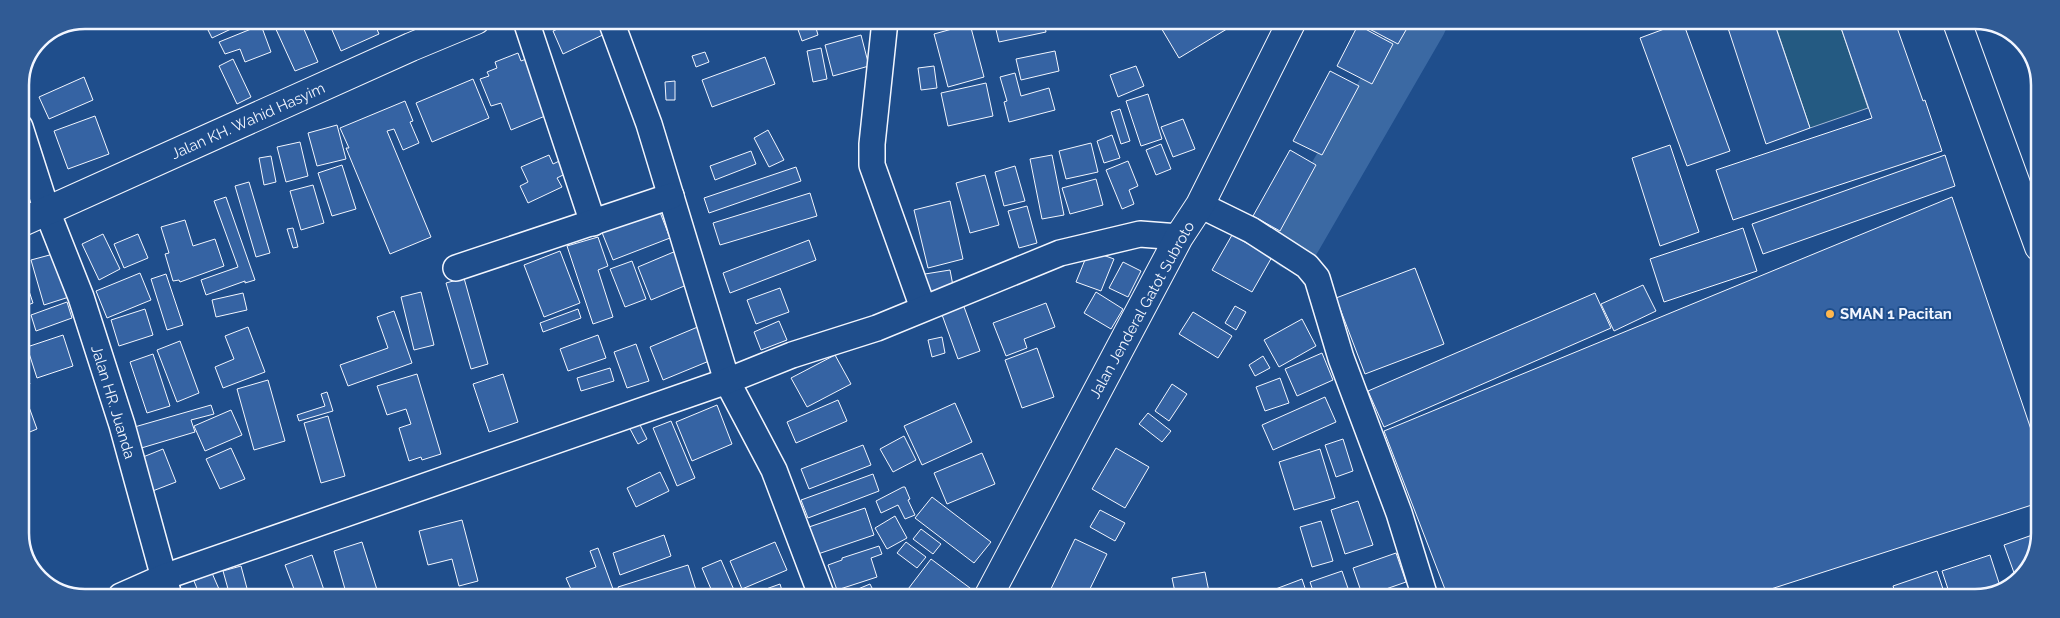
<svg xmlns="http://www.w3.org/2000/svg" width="2060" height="618" font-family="Raleway,sans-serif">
	<rect width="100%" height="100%" fill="#1f4e8c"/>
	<path fill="#245a82" stroke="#a8bbd7" d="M1790,22H1839L1868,108L1810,128L1776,27Z"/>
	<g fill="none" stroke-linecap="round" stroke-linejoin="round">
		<path stroke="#3b69a3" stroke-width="50" d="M1293,245L1422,22"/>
	</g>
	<g fill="#3563a3" stroke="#f2f6ff">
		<path d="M203,20H250L212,38Z"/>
		<path d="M285,20H300L318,62L295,71L274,25Z"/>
		<path d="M353,20H373L379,34L341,51L332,30Z"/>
		<path d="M576,21H606L611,31L563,54L553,31Z"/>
		<path d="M795,21H814L818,35L802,41Z"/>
		<path d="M994,21H1044L1046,32L999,42Z"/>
		<path d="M1157,21H1240L1179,58Z"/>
		<path d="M1356,22H1407L1410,23L1398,44Z"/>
		<path d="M1683,22L1730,151L1687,166L1640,38Z"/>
		<path d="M1726,22H1774L1810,128L1766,144Z"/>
		<path d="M1839,22H1895L1923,101L1925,100L1942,151L1733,220L1716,170L1872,118Z"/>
		<path d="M970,24L984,77L948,87L934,34Z"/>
		<path d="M261,25L271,52L245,62L240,49L225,54L219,42Z"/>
		<path d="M1358,25L1393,44L1372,84L1337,66Z"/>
		<path d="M861,35L869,66L833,76L825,45Z"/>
		<path d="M2024,45L2040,80V91H2039Z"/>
		<path d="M821,48L827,79L813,82L807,51Z"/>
		<path d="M1055,51L1059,71L1021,80L1016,59Z"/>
		<path d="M705,52L709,62L696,67L692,56Z"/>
		<path d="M518,53L521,61L531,57L550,114L511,130L501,103L491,106L480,79L489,76L487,72L497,68L495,62Z"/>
		<path d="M765,57L775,84L712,107L702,80Z"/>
		<path d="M233,59L251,97L237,104L219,66Z"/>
		<path d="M934,66L937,88L921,90L918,68Z"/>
		<path d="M1136,66L1144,86L1118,97L1110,75Z"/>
		<path d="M1330,71L1359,86L1322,155L1293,141Z"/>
		<path d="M1015,73L1021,96L1049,88L1055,110L1009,122L1004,102L1007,101L1000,77Z"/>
		<path d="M84,77L93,100L49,119L39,97Z"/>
		<path d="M473,79L489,118L432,142L416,103Z"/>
		<path d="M675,81V100H666L665,82Z"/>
		<path d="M986,83L993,116L948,126L941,93Z"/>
		<path d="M1148,94L1162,139L1141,146L1126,101Z"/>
		<path d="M405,101L413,121L410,122L419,143L403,150L394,129L387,131L431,237L390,254L346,148H349L340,128Z"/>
		<path d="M1120,109L1130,141L1121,144L1111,112Z"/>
		<path d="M95,116L109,154L68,169L54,131Z"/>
		<path d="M1183,119L1195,149L1173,157L1161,127Z"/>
		<path d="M337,125L346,159L317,166L308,133Z"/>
		<path d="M768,130L784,160L769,167L754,138Z"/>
		<path d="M1112,135L1120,158L1104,163L1097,141Z"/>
		<path d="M300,142L308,176L286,182L277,147Z"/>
		<path d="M1091,143L1098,172L1066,179L1059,151Z"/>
		<path d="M1161,144L1171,169L1156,175L1146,150Z"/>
		<path d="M1670,145L1699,232L1660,246L1632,158Z"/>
		<path d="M1290,150L1316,165L1280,231L1253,216Z"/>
		<path d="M751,151L756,164L715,180L710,166Z"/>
		<path d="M549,155L553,164L570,156L575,169L557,178L562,187L528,203L520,186L528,182L521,167Z"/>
		<path d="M1052,155L1064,215L1042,219L1030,159Z"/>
		<path d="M1945,155L1955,186L1763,254L1752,224Z"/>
		<path d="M271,156L276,182L264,185L259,158Z"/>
		<path d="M1128,161L1138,186L1129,190L1134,204L1122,209L1106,170Z"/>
		<path d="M342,165L356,209L332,216L318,173Z"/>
		<path d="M1015,166L1025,201L1004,206L995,172Z"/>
		<path d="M796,167L801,181L709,213L704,198Z"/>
		<path d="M985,175L999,225L970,233L956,183Z"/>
		<path d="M1096,179L1103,205L1070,214L1062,188Z"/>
		<path d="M249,182L270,253L256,257L235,186Z"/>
		<path d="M313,185L324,223L301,230L290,191Z"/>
		<path d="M810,193L817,216L720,245L713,223Z"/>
		<path d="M226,197L255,280L245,283V281L206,295L201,280L238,267L214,201Z"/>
		<path d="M1952,197L2038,450V503L1743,598L1448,597L1384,431Z"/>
		<path d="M950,201L963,259L928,268L914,210Z"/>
		<path d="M656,202L670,238L613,260L599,225Z"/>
		<path d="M1027,206L1037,243L1019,248L1008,211Z"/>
		<path d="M185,220L193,246L215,239L224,266L180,282L179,280L173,281L165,254L169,253L161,227Z"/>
		<path d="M293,228L298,247L293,248L287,229Z"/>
		<path d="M1743,228L1757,271L1664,302L1650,259Z"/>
		<path d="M103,234L120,269L99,280L82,244Z"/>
		<path d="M138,234L148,258L124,268L114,244Z"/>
		<path d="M1232,235L1272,257L1252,292L1212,270Z"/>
		<path d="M598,237L608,266L598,270L613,317L593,324L567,246Z"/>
		<path d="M809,240L816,260L730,293L723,273Z"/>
		<path d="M1089,250L1114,259L1101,291L1076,282Z"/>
		<path d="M560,251L580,303L544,317L524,265Z"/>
		<path d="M676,251L689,284L651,300L638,267Z"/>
		<path d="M57,253L69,297L44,305L31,260Z"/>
		<path d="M632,261L646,299L625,307L610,269Z"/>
		<path d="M1123,262L1141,271L1128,297L1109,288Z"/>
		<path d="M1415,268L1444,344L1365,374L1336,298Z"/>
		<path d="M22,270L33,303L20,308V271Z"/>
		<path d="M950,270L954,291L929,296L925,274Z"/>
		<path d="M140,273L151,300L107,318L96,291Z"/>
		<path d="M166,274L183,325L167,330L151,279Z"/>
		<path d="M464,278L488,364L471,369L446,283Z"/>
		<path d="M1643,285L1656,311L1614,331L1601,304Z"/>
		<path d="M780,288L789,312L756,324L747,300Z"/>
		<path d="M421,292L434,345L414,350L401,297Z"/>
		<path d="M1096,292L1123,309L1111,329L1084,313Z"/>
		<path d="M243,293L247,310L216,317L212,300Z"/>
		<path d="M1595,293L1611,328L1384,427L1368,391Z"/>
		<path d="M67,302L72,318L36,331L31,315Z"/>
		<path d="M1046,303L1055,327L1024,339L1027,348L1006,356L993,323Z"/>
		<path d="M963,304L980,351L958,359L941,312Z"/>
		<path d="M1235,306L1246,312L1236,330L1225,323Z"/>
		<path d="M145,309L153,335L119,346L111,320Z"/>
		<path d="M578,309L581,318L543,332L540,323Z"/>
		<path d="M394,311L412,363L348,386L340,365L388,348L377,317Z"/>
		<path d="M1193,312L1232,336L1218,358L1179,334Z"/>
		<path d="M1302,319L1316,346L1279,367L1264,340Z"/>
		<path d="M779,321L787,340L761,350L754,332Z"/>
		<path d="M700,326L714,359L663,380L650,347Z"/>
		<path d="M248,327L265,372L223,388L215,367L234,359L225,336Z"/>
		<path d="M63,335L73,366L37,378L27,347Z"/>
		<path d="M598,335L606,358L568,371L560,349Z"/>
		<path d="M942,337L945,353L932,357L928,340Z"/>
		<path d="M180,341L199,393L177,402L157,350Z"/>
		<path d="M636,344L649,381L627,388L614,352Z"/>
		<path d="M1037,348L1054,397L1022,408L1005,360Z"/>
		<path d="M1322,353L1333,380L1297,396L1285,369Z"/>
		<path d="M153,354L170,406L147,413L130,362Z"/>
		<path d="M835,355L851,384L807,407L791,378Z"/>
		<path d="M1263,356L1270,368L1255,376L1249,365Z"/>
		<path d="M20,359L30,384L20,389Z"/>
		<path d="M610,368L614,381L581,391L577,378Z"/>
		<path d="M417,374L441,454L422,460L421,457L409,461L399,428L411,424L406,409L387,415L377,386Z"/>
		<path d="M503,374L518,422L489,432L473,384Z"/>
		<path d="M1280,378L1289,403L1265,411L1256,387Z"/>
		<path d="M268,380L285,441L254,450L237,389Z"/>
		<path d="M1172,384L1187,394L1169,421L1155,411Z"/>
		<path d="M327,392L333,411L299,421L297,415L325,406L321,394Z"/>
		<path d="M1325,397L1336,422L1273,450L1262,425Z"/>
		<path d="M838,400L847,421L796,443L787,422Z"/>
		<path d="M955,403L972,442L922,465L904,426Z"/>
		<path d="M211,405L214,414L191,420L195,432L138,449L131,428Z"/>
		<path d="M717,405L732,444L692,461L676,422Z"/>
		<path d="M29,407L37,429L20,436V411Z"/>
		<path d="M231,410L242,435L205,451L194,426Z"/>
		<path d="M1148,413L1171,431L1162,442L1139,424Z"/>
		<path d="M328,416L345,476L321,483L304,423Z"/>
		<path d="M671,421L695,478L677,486L653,428Z"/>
		<path d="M639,423L647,439L638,444L629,427Z"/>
		<path d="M904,436L916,460L893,472L880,449Z"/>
		<path d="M1343,439L1353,471L1336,477L1325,445Z"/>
		<path d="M863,445L871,465L809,489L801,469Z"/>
		<path d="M231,448L245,479L220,489L206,459Z"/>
		<path d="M1116,448L1149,467L1125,508L1092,489Z"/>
		<path d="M163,449L176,482L150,492L138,459Z"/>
		<path d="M1320,449L1335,498L1294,510L1279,462Z"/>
		<path d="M982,453L995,484L947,504L934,473Z"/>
		<path d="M660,472L669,491L636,507L627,488Z"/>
		<path d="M873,474L879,491L808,518L801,500Z"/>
		<path d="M903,487H905L910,499L908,500L915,515L905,519L898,505L881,513L876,501Z"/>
		<path d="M932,497L991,542L974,563L915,518Z"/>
		<path d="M1358,501L1373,545L1345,554L1331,510Z"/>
		<path d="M865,508L874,535L812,556L803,529Z"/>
		<path d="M1100,510L1125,523L1115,541L1090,527Z"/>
		<path d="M895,516L907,538L887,549L875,528Z"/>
		<path d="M462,520L478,581L459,586L452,559L428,565L419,531Z"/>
		<path d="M1321,521L1333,561L1312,567L1300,527Z"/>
		<path d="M921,529L941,544L933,554L913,539Z"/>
		<path d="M2038,533V550L2017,581L2004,545Z"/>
		<path d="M664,535L671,556L620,575L613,553Z"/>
		<path d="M1075,539L1107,554L1086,597H1047Z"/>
		<path d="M362,542L379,596H347L334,551Z"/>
		<path d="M775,542L787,570L742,589L730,561Z"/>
		<path d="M906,542L926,557L917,568L897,553Z"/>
		<path d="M879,546L882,554L871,558L877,577L837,590L828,565L842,560V558Z"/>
		<path d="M598,548L613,589L604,592L603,589L583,596H574L566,578L596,567L590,551Z"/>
		<path d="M1396,553L1406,582L1363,597L1353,568Z"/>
		<path d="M312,555L326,596H272L294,589L285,565Z"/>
		<path d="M1990,555L2001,589L1975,598H1951L1942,571Z"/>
		<path d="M931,559L974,591L969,597H902Z"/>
		<path d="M721,560L734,590L714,596L702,568Z"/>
		<path d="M688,565L696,590L676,596H621L618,587Z"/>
		<path d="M241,566L249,596H230L223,571Z"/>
		<path d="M1342,571L1351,597H1315L1310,582Z"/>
		<path d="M1937,571L1946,598H1897L1893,586Z"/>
		<path d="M1205,572L1210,597H1176L1172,578Z"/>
		<path d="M212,573L222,596H200L194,581Z"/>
		<path d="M1302,579L1308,597H1276L1273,590Z"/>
		<path d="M780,584L784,597H756L755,593Z"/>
		<path d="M870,584L873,590L857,597H847L846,594Z"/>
		<path d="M894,589L897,597H874Z"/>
		<path d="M475,590L476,596H451Z"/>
		<path d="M1267,591L1269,597H1247Z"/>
		<path d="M1857,591L1860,598H1835Z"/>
	</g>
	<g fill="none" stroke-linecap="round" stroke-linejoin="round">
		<g stroke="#f2f6ff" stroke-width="28">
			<g id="street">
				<path d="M526,21L593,223"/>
				<path d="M611,21L649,124L727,381L774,470L822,597"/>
				<path d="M885,21L872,144V165L923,308"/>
				<path d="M20,127L47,211L81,297L122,425L169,596"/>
				<path d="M1200,205L1251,230L1307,266L1317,278L1341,358L1399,513L1425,597"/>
				<path d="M456,268L671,196"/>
				<path d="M121,596L164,577L727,381L792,355L877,328L1060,253L1140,234L1179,237"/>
			</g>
		</g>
		<g stroke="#f2f6ff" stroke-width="30">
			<g id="secondary">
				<path d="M1957,22L2039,247"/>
				<path d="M20,223L411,47L476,20"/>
			</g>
		</g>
		<g stroke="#f2f6ff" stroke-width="30">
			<path id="highway" d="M988,597L1179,237L1200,205L1292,21"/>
		</g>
		<use href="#street" stroke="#1f4e8c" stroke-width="25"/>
		<use href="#secondary" stroke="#1f4e8c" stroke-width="28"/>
		<use href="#highway" stroke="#1f4e8c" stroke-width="28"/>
	</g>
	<circle fill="#ffb74d" stroke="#1f4e8c" stroke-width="2" cx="1830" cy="314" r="5"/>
	<g text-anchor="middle" stroke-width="4" stroke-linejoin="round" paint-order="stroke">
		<g font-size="15" fill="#f2f6ff" stroke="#1f4e8c">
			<text transform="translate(248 121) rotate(-24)" y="5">Jalan KH. Wahid Hasyim</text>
			<text transform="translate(1142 310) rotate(-61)" y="5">Jalan Jenderal Gatot Subroto</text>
			<text transform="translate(113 402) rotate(73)" y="5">Jalan HR. Juanda</text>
		</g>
		<g font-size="15" font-weight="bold" fill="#f2f6ff" stroke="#1f4e8c" text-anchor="start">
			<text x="1840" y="319">SMAN 1 Pacitan</text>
		</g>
	</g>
	<path d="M0 0H2060V618H0ZM85 29H1975A56 56 0 0 1 2031 85V533A56 56 0 0 1 1975 589H85A56 56 0 0 1 29 533V85A56 56 0 0 1 85 29Z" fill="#305b95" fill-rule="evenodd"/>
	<path fill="none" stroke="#f2f6ff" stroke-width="2.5" d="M85 29H1975A56 56 0 0 1 2031 85V533A56 56 0 0 1 1975 589H85A56 56 0 0 1 29 533V85A56 56 0 0 1 85 29Z"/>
</svg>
